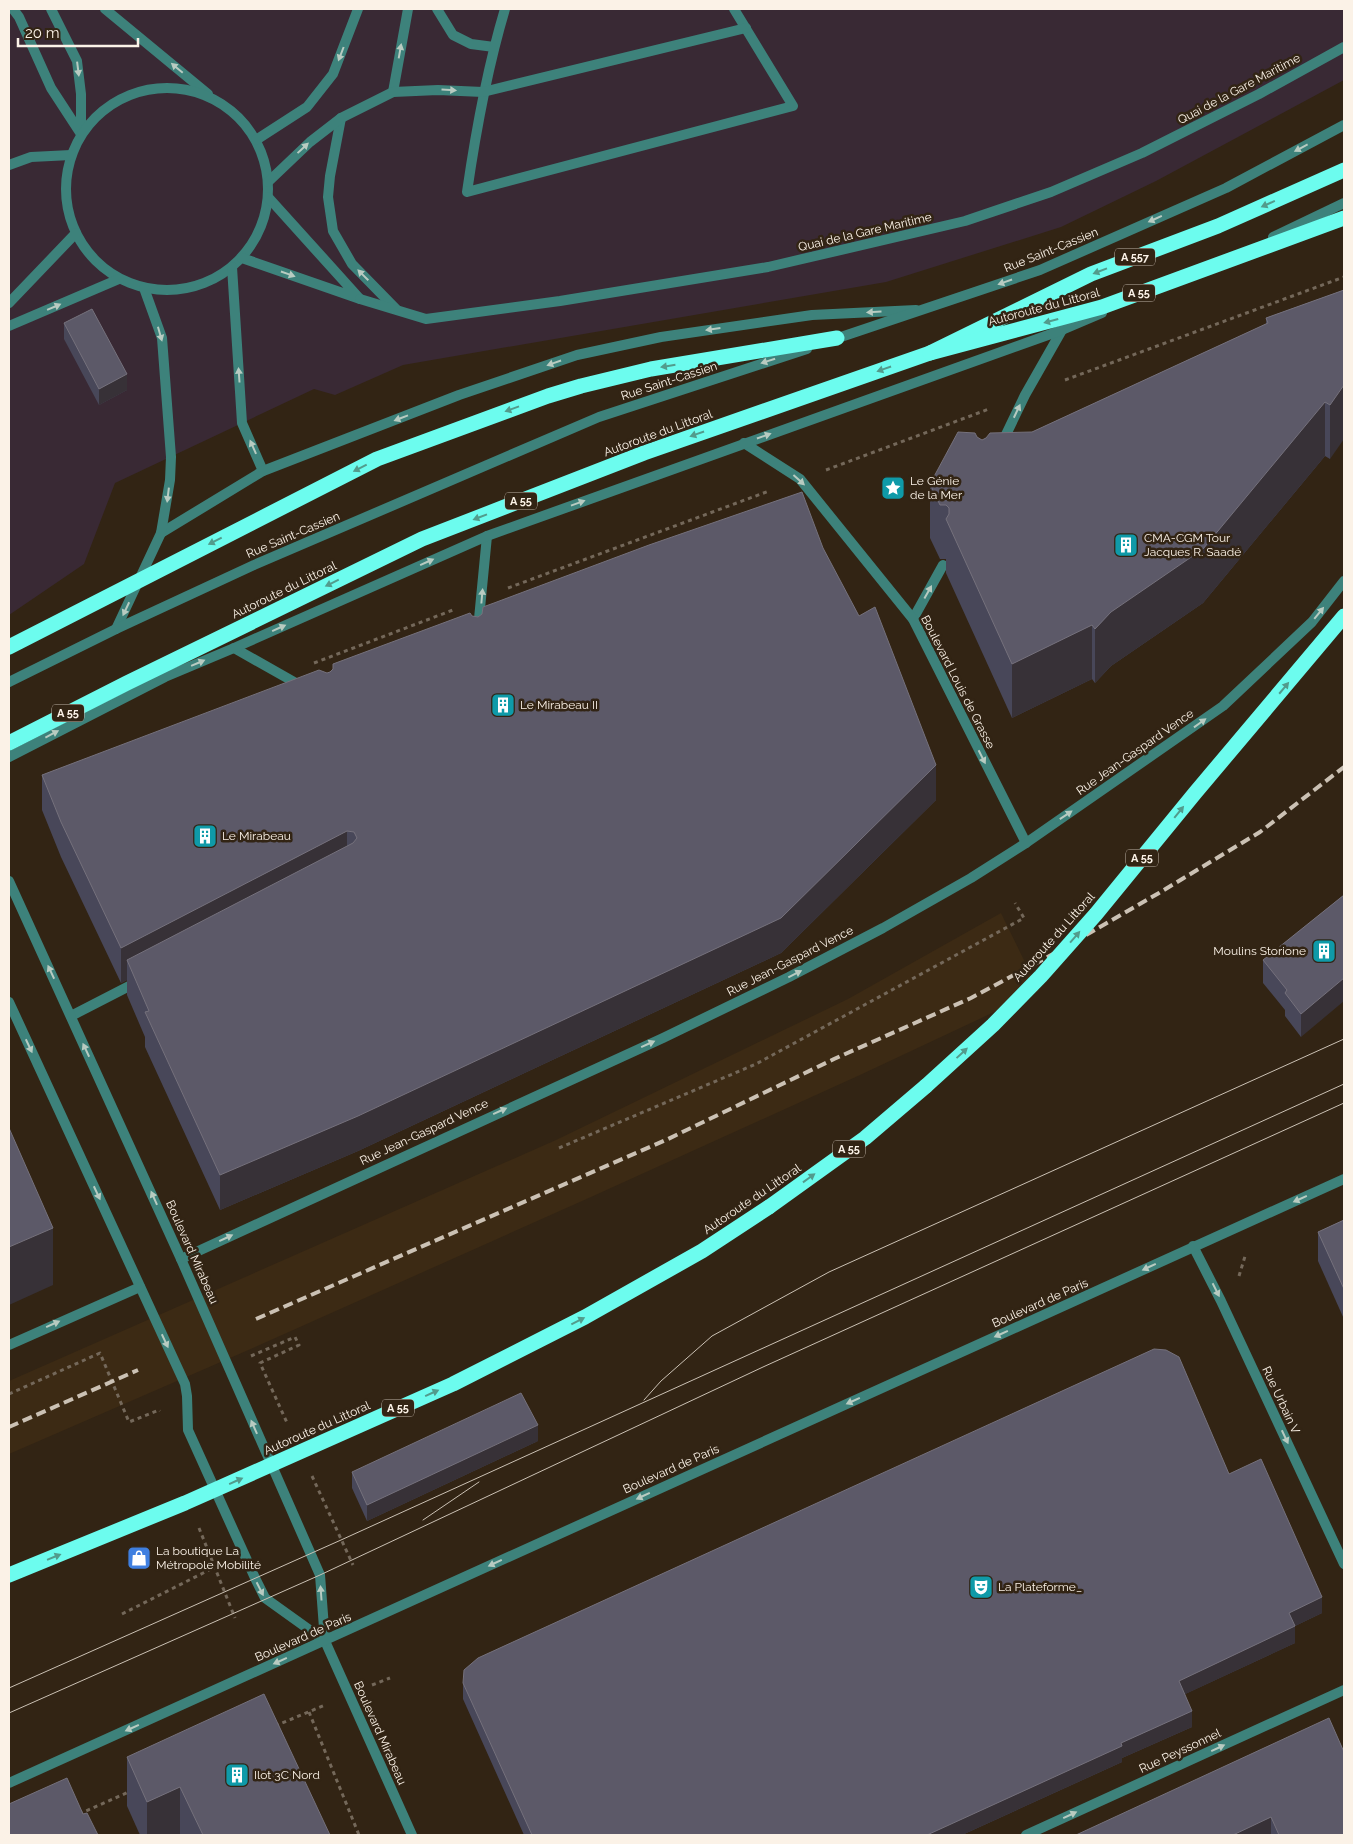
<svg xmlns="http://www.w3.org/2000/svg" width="1353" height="1844" font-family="Raleway,sans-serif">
	<rect width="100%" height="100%" fill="#322414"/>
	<path fill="#3c2a14" d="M1001,913L1039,991L860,1075L591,1197L253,1348L9,1454V1381L556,1140L848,999Z"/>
	<path fill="#392934" d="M9,9H1344V80L1156,181L1061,227L886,282L403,365L335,395L314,389L115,483L84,564L9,615Z"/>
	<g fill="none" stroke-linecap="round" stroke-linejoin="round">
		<g stroke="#74685a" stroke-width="3" stroke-dasharray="4 4" stroke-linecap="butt">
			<path d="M1065,380L1344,277"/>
			<path d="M826,470L989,409"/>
			<path d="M508,588L769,491"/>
			<path d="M314,663L453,610"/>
			<path d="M559,1148L756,1064L1024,918L1015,903"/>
			<path d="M1239,1276L1246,1253"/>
			<path d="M251,1356L295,1337L299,1345L260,1363L288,1425"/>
			<path d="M9,1394L100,1353L129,1422L159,1410L160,1411"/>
			<path d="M312,1476L353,1565"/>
			<path d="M199,1528L235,1618"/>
			<path d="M122,1614L215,1567"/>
			<path d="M372,1685L390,1678"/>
			<path d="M309,1712L359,1835"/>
			<path d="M275,1726L325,1705"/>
			<path d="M79,1814L131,1791"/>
		</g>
		<g stroke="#3d827b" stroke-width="10">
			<path d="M13,9L19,17L51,88L81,134"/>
			<path d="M51,9L77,61L81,94V134"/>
			<path d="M105,9L208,94"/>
			<path d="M437,9L453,35L471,44L494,47"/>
			<path d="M505,9C487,69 476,130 467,192L793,106L734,9"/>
			<circle cx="167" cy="189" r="101"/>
			<path d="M393,92L408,9"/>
			<path d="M341,118L330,176L328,197L333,231L352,264L396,309"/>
			<path d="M256,140L307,107L333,74L358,9"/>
			<path d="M9,165L31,157L71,155"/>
			<path d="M268,182L310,142L341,118L393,92L438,90L483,92L746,28"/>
			<path d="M242,258L360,299L268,197"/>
			<path d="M232,267L242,423L263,471"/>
			<path d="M360,299L426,319L560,301L768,267L965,221L1051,192L1142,153L1259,94L1344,47"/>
			<path d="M9,303L76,233"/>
			<path d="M9,326L119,279"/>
			<path d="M161,533L263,471L459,395L577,355L661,337L812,315L916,310"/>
			<path d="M116,629L161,533L170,480L171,457L162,338L144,288"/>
			<path d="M478,629L487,536"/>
			<path d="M234,648L303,687"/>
			<path d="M71,1016L139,981"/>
		</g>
		<g stroke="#3d827b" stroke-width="10">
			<path d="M1001,445L1025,395L1062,330"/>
			<path d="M913,619L943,565"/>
		</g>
		<g stroke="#3d827b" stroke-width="10">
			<path d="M744,443L800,479L913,619L1026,843"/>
			<path d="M9,881L181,1259L320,1575L325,1641L412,1835"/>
			<path d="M9,1002L185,1384L187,1396L188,1430L255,1578L265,1598L325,1641"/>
			<path d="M1193,1246L1221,1301L1344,1564"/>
			<path d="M181,1259L663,1038L789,977L883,928L971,878L1026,843L1223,706L1312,622L1344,581"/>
			<path d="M9,1345L140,1287"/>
		</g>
		<g stroke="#3d827b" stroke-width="10">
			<path d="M1273,237L1344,203"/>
			<path d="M832,340L1040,270L1226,188L1344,125"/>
			<path d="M9,682L116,629L254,565L599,417L807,349"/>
			<path d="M9,757L165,677L234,648L487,536L1062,330L1102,313"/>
			<path d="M9,1783L1344,1179"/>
			<path d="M1026,1835L1344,1690"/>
		</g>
		<g stroke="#6cfcee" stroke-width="15">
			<path d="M9,743L127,683L422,539L644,453L930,353L1091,274L1218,226L1344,170"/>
			<path d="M769,1207L865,1138L926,1086"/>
		</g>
		<g stroke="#cbc1b4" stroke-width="1">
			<path d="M644,1400L661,1381L712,1336L829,1272L1344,1039"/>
			<path d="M423,1520L479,1482"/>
			<path d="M9,1688L341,1540L1344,1084"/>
			<path d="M9,1713L320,1575L763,1367L1344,1103"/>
		</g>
		<g stroke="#cbc1b4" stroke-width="4" stroke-dasharray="10 5" stroke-linecap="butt">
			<path d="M256,1319L668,1139L834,1059L971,998L1055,953L1159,893L1260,832L1344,767"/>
			<path d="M9,1427L138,1370"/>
		</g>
		<g stroke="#6cfcee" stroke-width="15">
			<path d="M930,353L1102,307L1344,218"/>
			<path d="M9,647L377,459L548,396L581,386L651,369L837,338"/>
			<path d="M926,1086L993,1025L1041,976L1096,914L1195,793L1344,616"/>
			<path d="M9,1575L185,1503L453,1384L585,1317L702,1251L769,1207"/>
		</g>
	</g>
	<g fill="#484759">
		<path d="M1344,290L1330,459L1325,456L1203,603L1111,666L1095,683L1092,679L1012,718L946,573V559H940L930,538V484L977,437L982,440L986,438L1032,432L1266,324V318Z"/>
		<path d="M64,323L127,390L99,405L64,339Z"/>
		<path d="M823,548L936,800L781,953L358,1151L220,1210L145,1047V1037L127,995V980L121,983L61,857L42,810V775L330,672L472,616L478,617Z"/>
		<path d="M1344,895L1301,1037L1285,1016V1010L1263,983V960Z"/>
		<path d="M1344,1220V1319L1318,1261V1232Z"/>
		<path d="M538,1441L367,1521L352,1488V1472Z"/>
		<path d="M1229,1474L1322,1613L1295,1626V1643L1185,1694L1192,1727L1122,1758V1762L962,1835H524L463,1699V1683Z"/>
		<path d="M1344,1752V1835H1076Z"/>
		<path d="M127,1757L330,1835H140L127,1806Z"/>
	</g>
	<g fill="#373137">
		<path d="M127,374V390L99,405V389Z"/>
		<path d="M1344,385V439L1330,459V405Z"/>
		<path d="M1325,402V456L1203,603L1111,666L1095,683V629L1111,612Z"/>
		<path d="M1092,625V679L1012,718V664Z"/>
		<path d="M936,765V800L781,953L358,1151L220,1210V1175Z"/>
		<path d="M347,831V866L127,960V980L121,983V948Z"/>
		<path d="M1344,978V1001L1301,1037V1014Z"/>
		<path d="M53,1228V1285L9,1305V1247Z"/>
		<path d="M538,1425V1441L367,1521V1505Z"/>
		<path d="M1322,1597V1613L1295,1626V1643L1179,1697V1681L1289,1613Z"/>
		<path d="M1192,1711V1727L1122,1758V1762L962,1835H927L1121,1743Z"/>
		<path d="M180,1787V1835H147V1802Z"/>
		<path d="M1271,1817V1835H1233Z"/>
	</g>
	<g fill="#5c5968" stroke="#75717c">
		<path d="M1344,290V385L1330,405L1325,402L1203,549L1111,612L1095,629L1092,625L1012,664L946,519L949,514V508L946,505H940L930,484L958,432L975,433L977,437L982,440L986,438L990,433L1032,432L1268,323L1266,318Z"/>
		<path d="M92,309L127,374L99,389L64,323Z"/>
		<path d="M802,492L823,548L859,616L875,607L936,765L781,918L358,1116L220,1175L145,1012L149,1011L127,960L353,843L357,838L354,832L347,831L121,948L61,822L42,775L319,670L327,673L330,672L333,669V664L470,613L472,616L478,617L482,614L483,607L494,603L649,545Z"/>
		<path d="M1344,895V978L1301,1014L1285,993L1287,990L1263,960Z"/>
		<path d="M9,1128L53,1228L9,1247Z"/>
		<path d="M1344,1220V1289L1318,1232Z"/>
		<path d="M1154,1349L1166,1350L1179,1357L1229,1474L1261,1459L1322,1597L1289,1613L1295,1626L1179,1681L1192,1711L1121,1743L1122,1746L927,1835H532L463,1683L464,1670L478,1658Z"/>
		<path d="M521,1393L538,1425L367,1505L352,1472Z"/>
		<path d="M264,1694L330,1835H203L180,1787L147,1802L127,1757Z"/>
		<path d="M1329,1718L1344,1752V1835H1279L1271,1817L1233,1835H1076Z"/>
		<path d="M67,1778L83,1814L87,1813L98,1835H9V1804Z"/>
	</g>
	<defs><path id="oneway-solid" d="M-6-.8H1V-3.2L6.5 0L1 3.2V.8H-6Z" transform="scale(1.25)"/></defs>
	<g fill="#b8cbc1">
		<use href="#oneway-solid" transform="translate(400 51) rotate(-80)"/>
		<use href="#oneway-solid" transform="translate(341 54) rotate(111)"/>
		<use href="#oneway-solid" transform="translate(177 68) rotate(-140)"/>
		<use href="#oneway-solid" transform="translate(78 69) rotate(83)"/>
		<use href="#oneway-solid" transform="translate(449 90) rotate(3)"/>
		<use href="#oneway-solid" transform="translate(303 148) rotate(-43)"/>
		<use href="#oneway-solid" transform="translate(1301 148) rotate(152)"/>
		<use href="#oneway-solid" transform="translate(1155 219) rotate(156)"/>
		<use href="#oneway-solid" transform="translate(288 274) rotate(19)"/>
		<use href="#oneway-solid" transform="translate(363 275) rotate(-135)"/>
		<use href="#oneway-solid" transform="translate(1005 282) rotate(161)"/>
		<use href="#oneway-solid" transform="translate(54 307) rotate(-23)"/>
		<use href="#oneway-solid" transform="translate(874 312) rotate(177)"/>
		<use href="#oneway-solid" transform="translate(713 329) rotate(172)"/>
		<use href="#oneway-solid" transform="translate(160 334) rotate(74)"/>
		<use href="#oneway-solid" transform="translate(768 361) rotate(162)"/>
		<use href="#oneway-solid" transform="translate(554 363) rotate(161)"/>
		<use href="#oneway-solid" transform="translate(239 375) rotate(-94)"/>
		<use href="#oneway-solid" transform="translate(1017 411) rotate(-65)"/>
		<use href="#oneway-solid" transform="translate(401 418) rotate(159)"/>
		<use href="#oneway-solid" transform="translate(764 436) rotate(-19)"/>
		<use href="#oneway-solid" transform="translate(253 447) rotate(-114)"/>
		<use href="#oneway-solid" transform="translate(799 480) rotate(42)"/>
		<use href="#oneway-solid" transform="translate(168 495) rotate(97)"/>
		<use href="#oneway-solid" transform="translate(578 503) rotate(-20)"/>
		<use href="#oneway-solid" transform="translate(427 562) rotate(-24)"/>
		<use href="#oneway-solid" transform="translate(928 592) rotate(-61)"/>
		<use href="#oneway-solid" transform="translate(482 596) rotate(-85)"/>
		<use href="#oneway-solid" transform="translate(126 609) rotate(115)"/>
		<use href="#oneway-solid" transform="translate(1319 613) rotate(-51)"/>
		<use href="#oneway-solid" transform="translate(279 628) rotate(-24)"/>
		<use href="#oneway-solid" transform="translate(198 663) rotate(-23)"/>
		<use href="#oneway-solid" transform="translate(1200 723) rotate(-36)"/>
		<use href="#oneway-solid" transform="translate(52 734) rotate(-28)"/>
		<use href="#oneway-solid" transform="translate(982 757) rotate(63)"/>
		<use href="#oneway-solid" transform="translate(1066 815) rotate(-34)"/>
		<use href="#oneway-solid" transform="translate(51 972) rotate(-115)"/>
		<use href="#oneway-solid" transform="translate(795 974) rotate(-27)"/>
		<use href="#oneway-solid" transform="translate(648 1044) rotate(-24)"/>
		<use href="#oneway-solid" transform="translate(29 1046) rotate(65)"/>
		<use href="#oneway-solid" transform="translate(86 1050) rotate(-115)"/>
		<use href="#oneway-solid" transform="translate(500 1111) rotate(-24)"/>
		<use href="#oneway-solid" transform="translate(97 1193) rotate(65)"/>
		<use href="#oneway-solid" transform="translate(154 1198) rotate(-114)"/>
		<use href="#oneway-solid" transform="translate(1300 1199) rotate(156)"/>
		<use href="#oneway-solid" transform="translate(226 1238) rotate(-25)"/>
		<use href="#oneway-solid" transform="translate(1149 1267) rotate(155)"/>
		<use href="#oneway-solid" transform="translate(1216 1290) rotate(63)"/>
		<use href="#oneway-solid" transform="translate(53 1324) rotate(-24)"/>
		<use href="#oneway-solid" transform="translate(1001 1334) rotate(156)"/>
		<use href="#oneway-solid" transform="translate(165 1341) rotate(65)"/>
		<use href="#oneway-solid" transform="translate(853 1401) rotate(156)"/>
		<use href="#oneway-solid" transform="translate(254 1427) rotate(-114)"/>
		<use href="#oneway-solid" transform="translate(1285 1437) rotate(65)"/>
		<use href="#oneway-solid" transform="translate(643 1496) rotate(155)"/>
		<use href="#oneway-solid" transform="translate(495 1563) rotate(155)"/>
		<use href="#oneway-solid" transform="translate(260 1589) rotate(63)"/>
		<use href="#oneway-solid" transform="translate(321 1593) rotate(-94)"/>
		<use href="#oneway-solid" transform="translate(280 1661) rotate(156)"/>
		<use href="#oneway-solid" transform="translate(132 1728) rotate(156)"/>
		<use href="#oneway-solid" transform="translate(1218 1748) rotate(-25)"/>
		<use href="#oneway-solid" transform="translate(1070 1815) rotate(-25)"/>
	</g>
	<g fill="#529b8c">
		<use href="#oneway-solid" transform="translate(1268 204) rotate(156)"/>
		<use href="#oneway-solid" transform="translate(1100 271) rotate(159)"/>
		<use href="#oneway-solid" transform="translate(1051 321) rotate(165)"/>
		<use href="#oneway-solid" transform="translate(668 366) rotate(171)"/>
		<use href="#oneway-solid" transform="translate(884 369) rotate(161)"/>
		<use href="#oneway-solid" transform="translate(512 409) rotate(160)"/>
		<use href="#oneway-solid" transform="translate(697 434) rotate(161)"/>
		<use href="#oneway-solid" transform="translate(360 468) rotate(153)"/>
		<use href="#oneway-solid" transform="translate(480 517) rotate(159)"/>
		<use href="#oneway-solid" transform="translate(215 541) rotate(153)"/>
		<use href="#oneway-solid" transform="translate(332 583) rotate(154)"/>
		<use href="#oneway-solid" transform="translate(1284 688) rotate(-50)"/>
		<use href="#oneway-solid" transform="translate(1179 812) rotate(-51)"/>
		<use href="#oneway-solid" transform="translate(1075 937) rotate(-49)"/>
		<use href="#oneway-solid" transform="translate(962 1053) rotate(-43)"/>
		<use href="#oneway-solid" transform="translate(809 1178) rotate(-36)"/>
		<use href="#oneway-solid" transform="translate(578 1321) rotate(-27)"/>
		<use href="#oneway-solid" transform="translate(432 1393) rotate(-24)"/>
		<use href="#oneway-solid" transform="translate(236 1481) rotate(-24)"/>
		<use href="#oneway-solid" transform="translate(54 1557) rotate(-22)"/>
	</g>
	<defs>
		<g id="sight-square" transform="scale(1.25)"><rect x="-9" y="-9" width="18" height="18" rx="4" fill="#0f9aa8" stroke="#322414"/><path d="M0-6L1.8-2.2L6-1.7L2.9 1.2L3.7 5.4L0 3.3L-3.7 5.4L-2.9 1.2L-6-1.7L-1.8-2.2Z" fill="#fff"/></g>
		<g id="building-square" transform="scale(1.25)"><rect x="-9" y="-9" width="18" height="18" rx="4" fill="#0f9aa8" stroke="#322414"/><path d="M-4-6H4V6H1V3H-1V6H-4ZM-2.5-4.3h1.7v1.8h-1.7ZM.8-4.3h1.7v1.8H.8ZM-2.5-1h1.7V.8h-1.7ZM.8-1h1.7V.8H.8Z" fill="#fff"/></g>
		<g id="shop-square" transform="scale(1.25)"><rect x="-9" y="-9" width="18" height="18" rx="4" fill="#3f7fe0" stroke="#322414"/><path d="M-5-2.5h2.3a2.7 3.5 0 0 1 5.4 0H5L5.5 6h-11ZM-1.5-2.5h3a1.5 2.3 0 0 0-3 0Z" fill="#fff"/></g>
		<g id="theatre-square" transform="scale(1.25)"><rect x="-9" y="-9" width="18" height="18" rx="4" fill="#0f9aa8" stroke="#322414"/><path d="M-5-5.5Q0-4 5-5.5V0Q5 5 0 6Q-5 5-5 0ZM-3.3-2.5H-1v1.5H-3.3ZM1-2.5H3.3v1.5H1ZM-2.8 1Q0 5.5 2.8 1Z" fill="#fff"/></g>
	</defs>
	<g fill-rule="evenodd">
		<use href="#sight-square" x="893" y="488"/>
		<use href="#building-square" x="1126" y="545"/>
		<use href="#building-square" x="503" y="705"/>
		<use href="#building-square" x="205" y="836"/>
		<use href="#building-square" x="1324" y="951"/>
		<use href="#shop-square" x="139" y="1558"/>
		<use href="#theatre-square" x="981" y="1587"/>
		<use href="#building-square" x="237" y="1775"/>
	</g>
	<g text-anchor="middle" stroke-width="5" stroke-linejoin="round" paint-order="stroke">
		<g fill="#322414" stroke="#bfb4a8" stroke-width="1">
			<rect x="1115" y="248.5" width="40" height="17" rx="4"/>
			<rect x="1123" y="284.5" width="32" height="17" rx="4"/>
			<rect x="505" y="492.5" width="32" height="17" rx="4"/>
			<rect x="52" y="704.5" width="32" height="17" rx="4"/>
			<rect x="1126" y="849.5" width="32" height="17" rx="4"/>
			<rect x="833" y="1140.5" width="32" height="17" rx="4"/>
			<rect x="382" y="1399.5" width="32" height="17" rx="4"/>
		</g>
		<g font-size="11" font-weight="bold" fill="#fbf2e7">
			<text x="1135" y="261">A 557</text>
			<text x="1139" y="297">A 55</text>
			<text x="521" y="505">A 55</text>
			<text x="68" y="717">A 55</text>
			<text x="1142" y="862">A 55</text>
			<text x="849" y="1153">A 55</text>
			<text x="398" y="1412">A 55</text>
		</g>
		<g font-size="12" fill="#fbf2e7" stroke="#322414">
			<text transform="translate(1239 89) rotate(-28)" y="4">Quai de la Gare Maritime</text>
			<text transform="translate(865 232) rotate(-13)" y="4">Quai de la Gare Maritime</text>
			<text transform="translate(1051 250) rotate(-22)" y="4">Rue Saint-Cassien</text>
			<text transform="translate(1044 307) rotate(-15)" y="4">Autoroute du Littoral</text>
			<text transform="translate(669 381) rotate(-18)" y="4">Rue Saint-Cassien</text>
			<text transform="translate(658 433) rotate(-20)" y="4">Autoroute du Littoral</text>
			<text transform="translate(293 535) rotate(-23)" y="4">Rue Saint-Cassien</text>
			<text transform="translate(284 590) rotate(-26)" y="4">Autoroute du Littoral</text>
			<text transform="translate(958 682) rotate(63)" y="4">Boulevard Louis de Grasse</text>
			<text transform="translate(1135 752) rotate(-35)" y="4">Rue Jean-Gaspard Vence</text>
			<text transform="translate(1054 937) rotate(-48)" y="4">Autoroute du Littoral</text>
			<text transform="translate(790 961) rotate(-27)" y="4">Rue Jean-Gaspard Vence</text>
			<text transform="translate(424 1132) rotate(-25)" y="4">Rue Jean-Gaspard Vence</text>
			<text transform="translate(752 1199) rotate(-34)" y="4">Autoroute du Littoral</text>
			<text transform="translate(192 1252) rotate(66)" y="4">Boulevard Mirabeau</text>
			<text transform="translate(1040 1303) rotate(-24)" y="4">Boulevard de Paris</text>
			<text transform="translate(1281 1400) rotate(65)" y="4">Rue Urbain V</text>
			<text transform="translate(317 1428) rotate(-24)" y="4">Autoroute du Littoral</text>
			<text transform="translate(671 1469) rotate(-24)" y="4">Boulevard de Paris</text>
			<text transform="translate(303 1637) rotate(-24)" y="4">Boulevard de Paris</text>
			<text transform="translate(380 1733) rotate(66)" y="4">Boulevard Mirabeau</text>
			<text transform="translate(1180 1751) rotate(-25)" y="4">Rue Peyssonnel</text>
		</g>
		<g font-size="12" fill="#fbf2e7" stroke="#322414" text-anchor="start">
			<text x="910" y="485">Le Génie<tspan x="910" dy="14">de la Mer</tspan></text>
			<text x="1144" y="542">CMA-CGM Tour<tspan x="1144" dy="14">Jacques R. Saadé</tspan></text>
			<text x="520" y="709">Le Mirabeau II</text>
			<text x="222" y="840">Le Mirabeau</text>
			<text x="1306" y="955" text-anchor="end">Moulins Storione</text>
			<text x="156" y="1555">La boutique La<tspan x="156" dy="14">Métropole Mobilité</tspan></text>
			<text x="998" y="1591">La Plateforme_</text>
			<text x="254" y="1779">Ilot 3C Nord</text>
		</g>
	</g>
	<rect width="1353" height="1844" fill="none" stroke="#fbf2e7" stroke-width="20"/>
	<path d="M18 38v8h120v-8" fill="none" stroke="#fbf2e7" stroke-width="2.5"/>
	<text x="25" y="38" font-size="15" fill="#fbf2e7" stroke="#322414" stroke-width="4" paint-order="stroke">20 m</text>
</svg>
